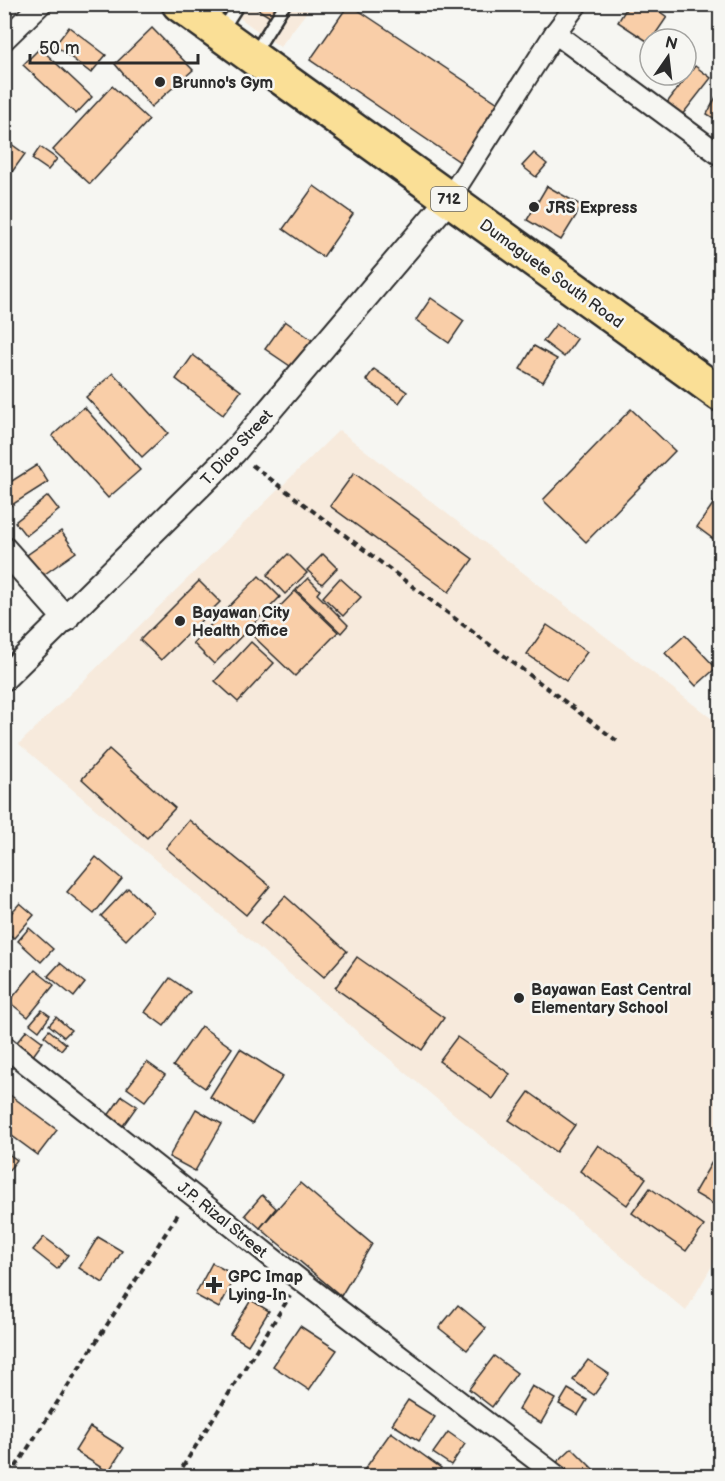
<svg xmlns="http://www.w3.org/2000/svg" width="725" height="1481" font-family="'Balsamiq Sans',sans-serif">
	<rect width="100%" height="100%" fill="#f6f6f2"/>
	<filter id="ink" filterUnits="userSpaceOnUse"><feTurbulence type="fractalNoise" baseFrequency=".0167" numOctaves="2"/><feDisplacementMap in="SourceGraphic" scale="12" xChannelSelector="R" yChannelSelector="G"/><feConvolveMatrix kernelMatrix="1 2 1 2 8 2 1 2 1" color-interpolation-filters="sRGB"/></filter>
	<g filter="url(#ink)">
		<g fill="#f7eadc">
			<path d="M228,4L312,5L280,47L226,8Z"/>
			<path d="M339,430L720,725V1252L686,1311L19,744Z"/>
		</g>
		<g fill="#f9cea8" stroke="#2b2b2b" stroke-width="1.5">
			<path d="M255,4H279L270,17L254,7Z"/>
			<path d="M349,4L498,103L460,162L310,60Z"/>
			<path d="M629,4H649L667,17L652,39H650V43L618,22Z"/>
			<path d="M69,27L106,55L91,73L55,45Z"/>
			<path d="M152,28L193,70L151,107L115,64Z"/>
			<path d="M40,48L92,97L76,114L23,65Z"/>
			<path d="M695,66L711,78L682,115L666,104Z"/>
			<path d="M112,86L149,120L90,184L53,150Z"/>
			<path d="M716,97L720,99V122L707,114Z"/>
			<path d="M7,141L25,154L12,172L4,166V144Z"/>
			<path d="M40,147L57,159L48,170L32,159Z"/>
			<path d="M534,153L547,164L536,177L522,166Z"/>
			<path d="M314,186L353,214L323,257L283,229Z"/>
			<path d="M547,186L582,206L561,240L527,220Z"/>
			<path d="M431,298L464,321L449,343L416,320Z"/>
			<path d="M285,321L312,340L293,368L265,349Z"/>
			<path d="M556,324L577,339L564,357L543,341Z"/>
			<path d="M534,346L557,359L543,382L520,369Z"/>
			<path d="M193,355L241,391L223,415L176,379Z"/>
			<path d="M374,369L407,392L399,403L366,380Z"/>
			<path d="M113,373L168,433L142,457L86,397Z"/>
			<path d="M84,407L140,470L108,498L52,436Z"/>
			<path d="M631,409L675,451L586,542L543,500Z"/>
			<path d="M37,465L48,482L4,510V486Z"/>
			<path d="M354,473L473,559L449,592L330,506Z"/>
			<path d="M720,494V544L697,527Z"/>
			<path d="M48,496L59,510L26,536L15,522Z"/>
			<path d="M61,531L76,552L42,576L27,555Z"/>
			<path d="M288,554L307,573L285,594L267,575Z"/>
			<path d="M323,554L337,568L322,584L307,570Z"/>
			<path d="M259,576L280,597L214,664L193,643Z"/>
			<path d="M308,578L320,590L317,594L348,625L341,633L296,590Z"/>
			<path d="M340,578L361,597L343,616L323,597Z"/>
			<path d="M199,581L220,602L161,660L140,640Z"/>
			<path d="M295,591L338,632L295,676L252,635Z"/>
			<path d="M547,625L587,652L566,681L527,654Z"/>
			<path d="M685,635L716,668L696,686L665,653Z"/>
			<path d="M251,642L274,663L238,702L215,681Z"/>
			<path d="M109,749L175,808L147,838L82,779Z"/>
			<path d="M189,820L270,886L246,915L166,848Z"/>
			<path d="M96,857L122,879L94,914L67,892Z"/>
			<path d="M128,888L153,912L126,940L101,916Z"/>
			<path d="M285,896L347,951L324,977L261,923Z"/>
			<path d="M20,903L34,915L14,938L4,930V921Z"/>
			<path d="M29,928L53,949L41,962L18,941Z"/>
			<path d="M357,957L444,1018L422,1050L335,988Z"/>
			<path d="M60,963L85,983L74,997L48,976Z"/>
			<path d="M35,970L54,985L28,1017L9,1002Z"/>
			<path d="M170,978L190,992L164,1026L145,1012Z"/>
			<path d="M42,1010L50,1016L39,1031L30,1024Z"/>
			<path d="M56,1017L71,1030L64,1037L49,1025Z"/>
			<path d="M201,1026L232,1048L205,1088L173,1066Z"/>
			<path d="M27,1030L43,1042L30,1060L13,1047Z"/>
			<path d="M49,1030L66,1044L61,1050L44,1036Z"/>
			<path d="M457,1037L510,1074L493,1099L439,1061Z"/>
			<path d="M240,1049L283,1076L252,1124L210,1097Z"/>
			<path d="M147,1062L165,1075L145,1101L127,1088Z"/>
			<path d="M529,1092L575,1125L556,1152L509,1120Z"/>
			<path d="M10,1095L57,1130L38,1155L4,1130V1103Z"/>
			<path d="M122,1096L137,1106L120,1130L105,1120Z"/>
			<path d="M196,1109L222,1124L195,1171L169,1157Z"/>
			<path d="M598,1145L646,1178L627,1205L580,1171Z"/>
			<path d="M720,1148V1208L694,1193Z"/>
			<path d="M4,1151L17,1160L4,1176Z"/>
			<path d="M300,1183L372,1244L341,1296L260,1228Z"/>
			<path d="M650,1188L704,1226L686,1251L632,1213Z"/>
			<path d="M262,1195L276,1208L260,1228L245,1215Z"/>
			<path d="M44,1237L68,1255L57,1269L33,1250Z"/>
			<path d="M98,1237L122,1251L103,1283L79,1268Z"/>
			<path d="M212,1263L236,1276L219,1308L195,1295Z"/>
			<path d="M251,1300L269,1311L248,1345L230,1334Z"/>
			<path d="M458,1305L486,1328L467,1350L439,1328Z"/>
			<path d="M300,1326L337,1350L309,1390L273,1366Z"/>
			<path d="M494,1356L517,1373L492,1407L469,1389Z"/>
			<path d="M588,1360L609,1374L594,1395L573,1380Z"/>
			<path d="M532,1386L555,1399L541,1423L518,1410Z"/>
			<path d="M568,1389L587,1400L578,1415L559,1404Z"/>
			<path d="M408,1400L435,1417L419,1441L392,1424Z"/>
			<path d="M90,1427L124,1448L108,1472L75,1451Z"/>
			<path d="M391,1432L441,1468L434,1476H367L362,1473Z"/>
			<path d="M448,1432L465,1444L451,1465L433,1453Z"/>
			<path d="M572,1448L594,1470L587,1476H569L556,1463Z"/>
		</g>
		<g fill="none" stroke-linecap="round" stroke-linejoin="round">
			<g stroke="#2b2b2b" stroke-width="15">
				<g id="service">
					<path d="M221,32L239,4"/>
					<path d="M254,54L285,4"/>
				</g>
			</g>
			<g stroke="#2b2b2b" stroke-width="24">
				<g id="minor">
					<path d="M555,33L720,155"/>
					<path d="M4,40L41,4"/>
					<path d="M449,199L555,33L577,4"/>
					<path d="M4,1046L300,1280L557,1476"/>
				</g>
			</g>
			<g stroke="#2b2b2b" stroke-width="28">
				<g id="tertiary">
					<path d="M4,549L66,619"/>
					<path d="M4,678L234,452L449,199"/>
				</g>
			</g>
			<g stroke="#2b2b2b" stroke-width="38">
				<path id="trunk" d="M179,4L720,394"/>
			</g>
			<g stroke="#2b2b2b" stroke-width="4" stroke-dasharray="6 4.5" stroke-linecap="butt">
				<path d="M252,465L617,741"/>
				<path d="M10,1476L180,1211"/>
				<path d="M177,1476L290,1296"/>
			</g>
			<use href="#service" stroke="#f6f6f2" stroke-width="10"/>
			<use href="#minor" stroke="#f6f6f2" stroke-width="20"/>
			<use href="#tertiary" stroke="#f6f6f2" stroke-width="24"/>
			<use href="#trunk" stroke="#fadf96" stroke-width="33"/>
		</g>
	</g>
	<g fill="#2b2b2b" stroke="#f6f6f2" stroke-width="2">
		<circle cx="160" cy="82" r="6"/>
		<circle cx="534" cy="207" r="6"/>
		<circle cx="180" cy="621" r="6"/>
		<circle cx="519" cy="998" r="6"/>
		<path d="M211 1276h6v6h6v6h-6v6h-6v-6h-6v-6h6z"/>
	</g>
	<g text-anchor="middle" stroke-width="5" stroke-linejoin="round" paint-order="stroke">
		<rect fill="#f6f6f2" stroke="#686867" stroke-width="1.5" x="431" y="187" width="36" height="24" rx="4.5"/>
		<g font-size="15" font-weight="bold" fill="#2b2b2b">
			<text x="449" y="204">712</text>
		</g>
		<g font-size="16" font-weight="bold" fill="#2b2b2b" stroke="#f6f6f2" text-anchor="start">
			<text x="172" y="88">Brunno's Gym</text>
			<text x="546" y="213">JRS Express</text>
			<text x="192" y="618">Bayawan City<tspan x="192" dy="18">Health Office</tspan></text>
			<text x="531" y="995">Bayawan East Central<tspan x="531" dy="18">Elementary School</tspan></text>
			<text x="228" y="1282">GPC Imap<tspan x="228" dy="18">Lying-In</tspan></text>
		</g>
		<g font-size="16" fill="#2b2b2b" stroke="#f6f6f2">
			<text transform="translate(552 273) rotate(36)" y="6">Dumaguete South Road</text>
			<text transform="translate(236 447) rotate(-47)" y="6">T. Diao Street</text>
			<text transform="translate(223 1219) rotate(39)" y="6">J.P. Rizal Street</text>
		</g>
	</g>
	<rect width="725" height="1481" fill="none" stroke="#f6f6f2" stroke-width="24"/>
	<rect x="12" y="12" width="701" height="1457" fill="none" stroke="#2b2b2b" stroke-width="2" filter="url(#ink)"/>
	<g transform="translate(668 57) rotate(14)"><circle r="28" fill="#f6f6f2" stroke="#a5a5a2" stroke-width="1.5"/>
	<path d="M0-4.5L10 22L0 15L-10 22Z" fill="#2b2b2b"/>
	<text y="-9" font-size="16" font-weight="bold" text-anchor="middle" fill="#2b2b2b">N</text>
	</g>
	<path d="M30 54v9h168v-9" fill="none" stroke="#2b2b2b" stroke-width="3"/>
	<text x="39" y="54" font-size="18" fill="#2b2b2b" stroke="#f6f6f2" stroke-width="4.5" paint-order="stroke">50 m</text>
</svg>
